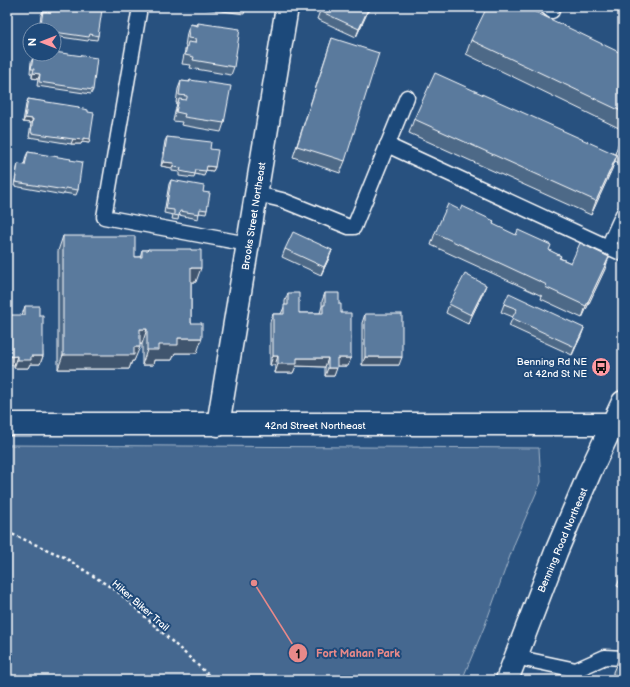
<svg xmlns="http://www.w3.org/2000/svg" width="630" height="687" font-family="'Balsamiq Sans',sans-serif">
	<rect width="100%" height="100%" fill="#28517f"/>
	<filter id="ink" filterUnits="userSpaceOnUse"><feTurbulence type="fractalNoise" baseFrequency=".025" numOctaves="2"/><feDisplacementMap in="SourceGraphic" scale="8" xChannelSelector="R" yChannelSelector="G"/><feConvolveMatrix kernelMatrix="1 2 1 2 8 2 1 2 1" color-interpolation-filters="sRGB"/></filter>
	<g filter="url(#ink)">
		<path fill="#446890" stroke="#a2b4c8" d="M7,445L539,448L541,482L515,542L485,625L462,680H7Z"/>
		<g fill="none" stroke-linecap="round" stroke-linejoin="round">
			<g stroke="#fff" stroke-width="17">
				<g id="lane">
					<path d="M140,7L104,217L248,244"/>
					<path d="M547,7L552,11"/>
					<path d="M387,145L623,254"/>
					<path d="M257,194L282,200L349,227H354L407,97"/>
					<path d="M608,247L623,214"/>
					<path d="M515,657L576,670L605,657L623,658"/>
				</g>
			</g>
			<g stroke="#fff" stroke-width="25">
				<g id="street">
					<path d="M7,424H623"/>
					<path d="M218,425L287,7"/>
				</g>
			</g>
			<g stroke="#fff" stroke-width="25">
				<path id="primary" d="M507,680L556,552L590,472L623,402"/>
			</g>
			<path stroke="#fff" stroke-width="2.5" stroke-dasharray="3 3" stroke-linecap="butt" d="M7,532L64,557L118,592L214,680"/>
			<use href="#lane" stroke="#1f4a7a" stroke-width="14"/>
			<use href="#street" stroke="#1f4a7a" stroke-width="22"/>
			<use href="#primary" stroke="#1f4a7a" stroke-width="22"/>
		</g>
		<g fill="#4d6987" stroke="#fff">
			<path d="M51,7H95L98,36L97,40L89,39L88,41L54,36V30H39L41,15L43,11L50,12Z"/>
			<path d="M202,7H246L244,14L201,8Z"/>
			<path d="M370,7L356,37L317,19L320,11Z"/>
			<path d="M198,23L234,67L231,75L190,68L191,65L182,64L185,50L186,46H185L187,33L190,24L197,25Z"/>
			<path d="M332,38L345,161L340,173L293,157Z"/>
			<path d="M471,40L623,54V130L466,54Z"/>
			<path d="M42,54H54L93,90L91,94L37,86L38,79L32,78V74L30,73L31,62L33,58H34L35,55L41,56Z"/>
			<path d="M190,80L224,123L221,132L181,125L182,122L173,121L177,103H176L178,89L181,81L189,82Z"/>
			<path d="M28,99L78,108L88,112L89,143L82,142L81,144H71L29,137L31,123L23,122L26,104Z"/>
			<path d="M414,119L615,154L618,145L623,134V165L615,161L612,169L591,215L409,133Z"/>
			<path d="M167,137L210,149L215,167L213,171L206,170L204,176L195,174L194,178L179,176V172L172,171V168L161,166L165,141Z"/>
			<path d="M28,152L70,160L78,190L76,195L64,193L63,195L14,186L17,168L18,164L24,165L26,156Z"/>
			<path d="M171,180L203,192L207,210L206,214L199,213L198,219L179,215L178,220L172,219L173,215L164,213L169,184Z"/>
			<path d="M460,210L494,221L493,225L561,256L560,258L571,263L605,269L582,318L541,299L542,296L431,245L435,233Z"/>
			<path d="M63,236L135,257H140L142,250H147L148,249L196,282H191V323L197,353H175L172,360H154L153,365H142V344H140L134,361H132L129,369H58V251Z"/>
			<path d="M285,249L332,250L329,258L321,275L282,257Z"/>
			<path d="M288,293L299,313H320L322,306V301L325,293L339,304L341,313L348,366H337L334,376H325V367L296,366L293,373H275V365H270V322L273,314H281L285,305V301Z"/>
			<path d="M483,293L468,324L446,313L449,304Z"/>
			<path d="M504,304L584,328L581,336L572,355L509,326L513,317L501,312Z"/>
			<path d="M25,306L39,315L43,356L40,364H30L28,368H14V365L22,315Z"/>
			<path d="M365,314L399,365H362V323Z"/>
			<path d="M623,571V589L617,586Z"/>
			<path d="M619,658L623,680H613V672Z"/>
		</g>
		<g fill="#3f556e" stroke="#fff">
			<path d="M369,7H370L356,37L359,29Z"/>
			<path d="M33,73L40,74L38,79L32,78Z"/>
			<path d="M25,118L33,119L31,123L23,122Z"/>
			<path d="M83,138L90,139L89,143L82,142L81,144H71L73,139Z"/>
			<path d="M617,155L612,169L591,215L596,201Z"/>
			<path d="M163,162L174,163L172,168L161,166Z"/>
			<path d="M207,166L215,167L213,171L205,170Z"/>
			<path d="M332,250L329,258L321,275L324,267Z"/>
			<path d="M609,257L605,269L582,318L586,306Z"/>
			<path d="M191,268H201L196,282H186Z"/>
			<path d="M486,285L483,293L468,324L471,315Z"/>
			<path d="M584,328L581,336L572,355L575,347Z"/>
			<path d="M140,329H147L142,344H134Z"/>
			<path d="M178,338H202L197,353H175L172,360H154L153,365H142L147,350L158,345Z"/>
			<path d="M134,347H140L134,361H132L129,369H58L63,355Z"/>
			<path d="M17,356L14,365H7V357Z"/>
			<path d="M31,356H43L40,364H30L28,368H14L17,360Z"/>
			<path d="M273,356H278L275,365H270Z"/>
			<path d="M365,357H402L399,365H362Z"/>
			<path d="M297,358H328L325,367L296,366L293,373H275L278,364Z"/>
			<path d="M337,358H351L348,366H334Z"/>
			<path d="M328,368H337L334,376H325Z"/>
		</g>
		<g fill="#5a7a9d" stroke="#fff">
			<path d="M52,7H95L94,9L102,10L98,36L90,34L89,37L54,32V30H40L43,11L51,12Z"/>
			<path d="M322,7H369L359,29L320,11Z"/>
			<path d="M487,7H525L623,54V112L471,40Z"/>
			<path d="M198,23L240,29L234,67L193,60L194,57L185,55L188,42L195,43L196,39L188,38L190,24L198,26Z"/>
			<path d="M332,38L379,53L345,161L297,146Z"/>
			<path d="M54,52L97,58L93,90L39,82L40,74L33,73L34,69H31L33,58H35V55L42,56V54H54Z"/>
			<path d="M435,73L617,155L596,201L414,119Z"/>
			<path d="M190,80L231,86L224,123L184,117L185,114L176,112L179,99L186,100L187,98V96L179,95L181,81L190,82Z"/>
			<path d="M28,99L79,107L78,108L88,110V112L94,113L90,139L83,138V140L73,139L31,133L33,119L25,118Z"/>
			<path d="M623,134V148L618,145Z"/>
			<path d="M167,137L211,142L210,149L218,150L215,167L207,166L206,171L196,170L195,174L180,171L181,168L173,167L174,163L163,162Z"/>
			<path d="M28,152L71,159L70,160L82,162L78,190L65,188V190L15,182L18,164L25,165Z"/>
			<path d="M171,180L204,186L203,192L210,193L207,210L200,209L199,214L180,211L179,216L174,215V210L166,209Z"/>
			<path d="M448,204L460,210L462,206L494,221L493,224L516,235L518,230L551,245L549,250L561,256L559,258L571,263L580,243L609,257L586,306L545,287L547,285L435,233Z"/>
			<path d="M293,232L332,250L324,267L285,249Z"/>
			<path d="M63,236H135V257H142V250H148V249H191V250H201V268H191V323H202V338H178V345H158V350H147V329H140V347H134V355H63Z"/>
			<path d="M465,274L486,285L471,315L449,304Z"/>
			<path d="M288,293H299V313H323V305H325V293H339V304H341V313H351V358H337V368H328V358H297V364H278V356H273V314H284V305H288Z"/>
			<path d="M509,293L584,328L575,347L512,318L517,309L504,304Z"/>
			<path d="M25,306H39V315H43V356H31V360H17V356L7,357V315H25Z"/>
			<rect x="365" y="314" width="37" height="43"/>
			<path d="M619,658H623V680H618Z"/>
		</g>
	</g>
	<defs>
		<g id="bus-disc" transform="scale(1)"><circle r="9.5" fill="#ff9aa2" stroke="#1f4a7a"/><path d="M-5-6H5V4H4V6H2V4H-2V6H-4V4H-5ZM-3.5-4V0h7V-4ZM-3.5 1.2v1.5H-2V1.2ZM2 1.2v1.5H3.5V1.2Z" fill="#111"/></g>
	</defs>
	<g fill-rule="evenodd">
		<use href="#bus-disc" x="601" y="367"/>
	</g>
	<g text-anchor="middle" stroke-width="4" stroke-linejoin="round" paint-order="stroke">
		<g font-size="10" fill="#fff" stroke="#1f4a7a">
			<text transform="translate(253 216) rotate(-81)" y="4">Brooks Street Northeast</text>
			<text x="315" y="429">42nd Street Northeast</text>
			<text transform="translate(562 540) rotate(-67)" y="4">Benning Road Northeast</text>
			<text transform="translate(141 605) rotate(41)" y="4">Hiker Biker Trail</text>
		</g>
		<g font-size="10" fill="#fff" stroke="#1f4a7a" text-anchor="end">
			<text x="587" y="365">Benning Rd NE<tspan x="587" dy="12">at 42nd St NE</tspan></text>
		</g>
	</g>
	<path fill="none" stroke="#e88989" stroke-width="1.5" d="M254 583L298 653"/>
	<g fill="#e88989" stroke="#1f4a7a" stroke-width="1.5">
		<circle cx="254" cy="583" r="4"/>
		<circle cx="298" cy="653" r="10"/>
	</g>
	<g font-size="12" text-anchor="middle" font-weight="bold" fill="#111">
		<text x="298" y="658">1</text>
	</g>
	<g font-size="11" text-anchor="middle" font-weight="bold" fill="#e88989" stroke="#1f4a7a" stroke-width="4" stroke-linejoin="round" paint-order="stroke">
		<text x="358" y="657">Fort Mahan Park</text>
	</g>
	<rect width="630" height="687" fill="none" stroke="#1f4a7a" stroke-width="24"/>
	<rect x="12" y="12" width="606" height="663" fill="none" stroke="#fff" stroke-width="1.5" filter="url(#ink)"/>
	<g transform="translate(42 42) rotate(270)"><circle r="19" fill="#1f4a7a" stroke="#7992af"/>
	<path d="M0-3L7 15L0 10L-7 15Z" fill="#ff9aa2"/>
	<text y="-6" font-size="11" font-weight="bold" text-anchor="middle" fill="#ffffff">N</text>
	</g>
</svg>
